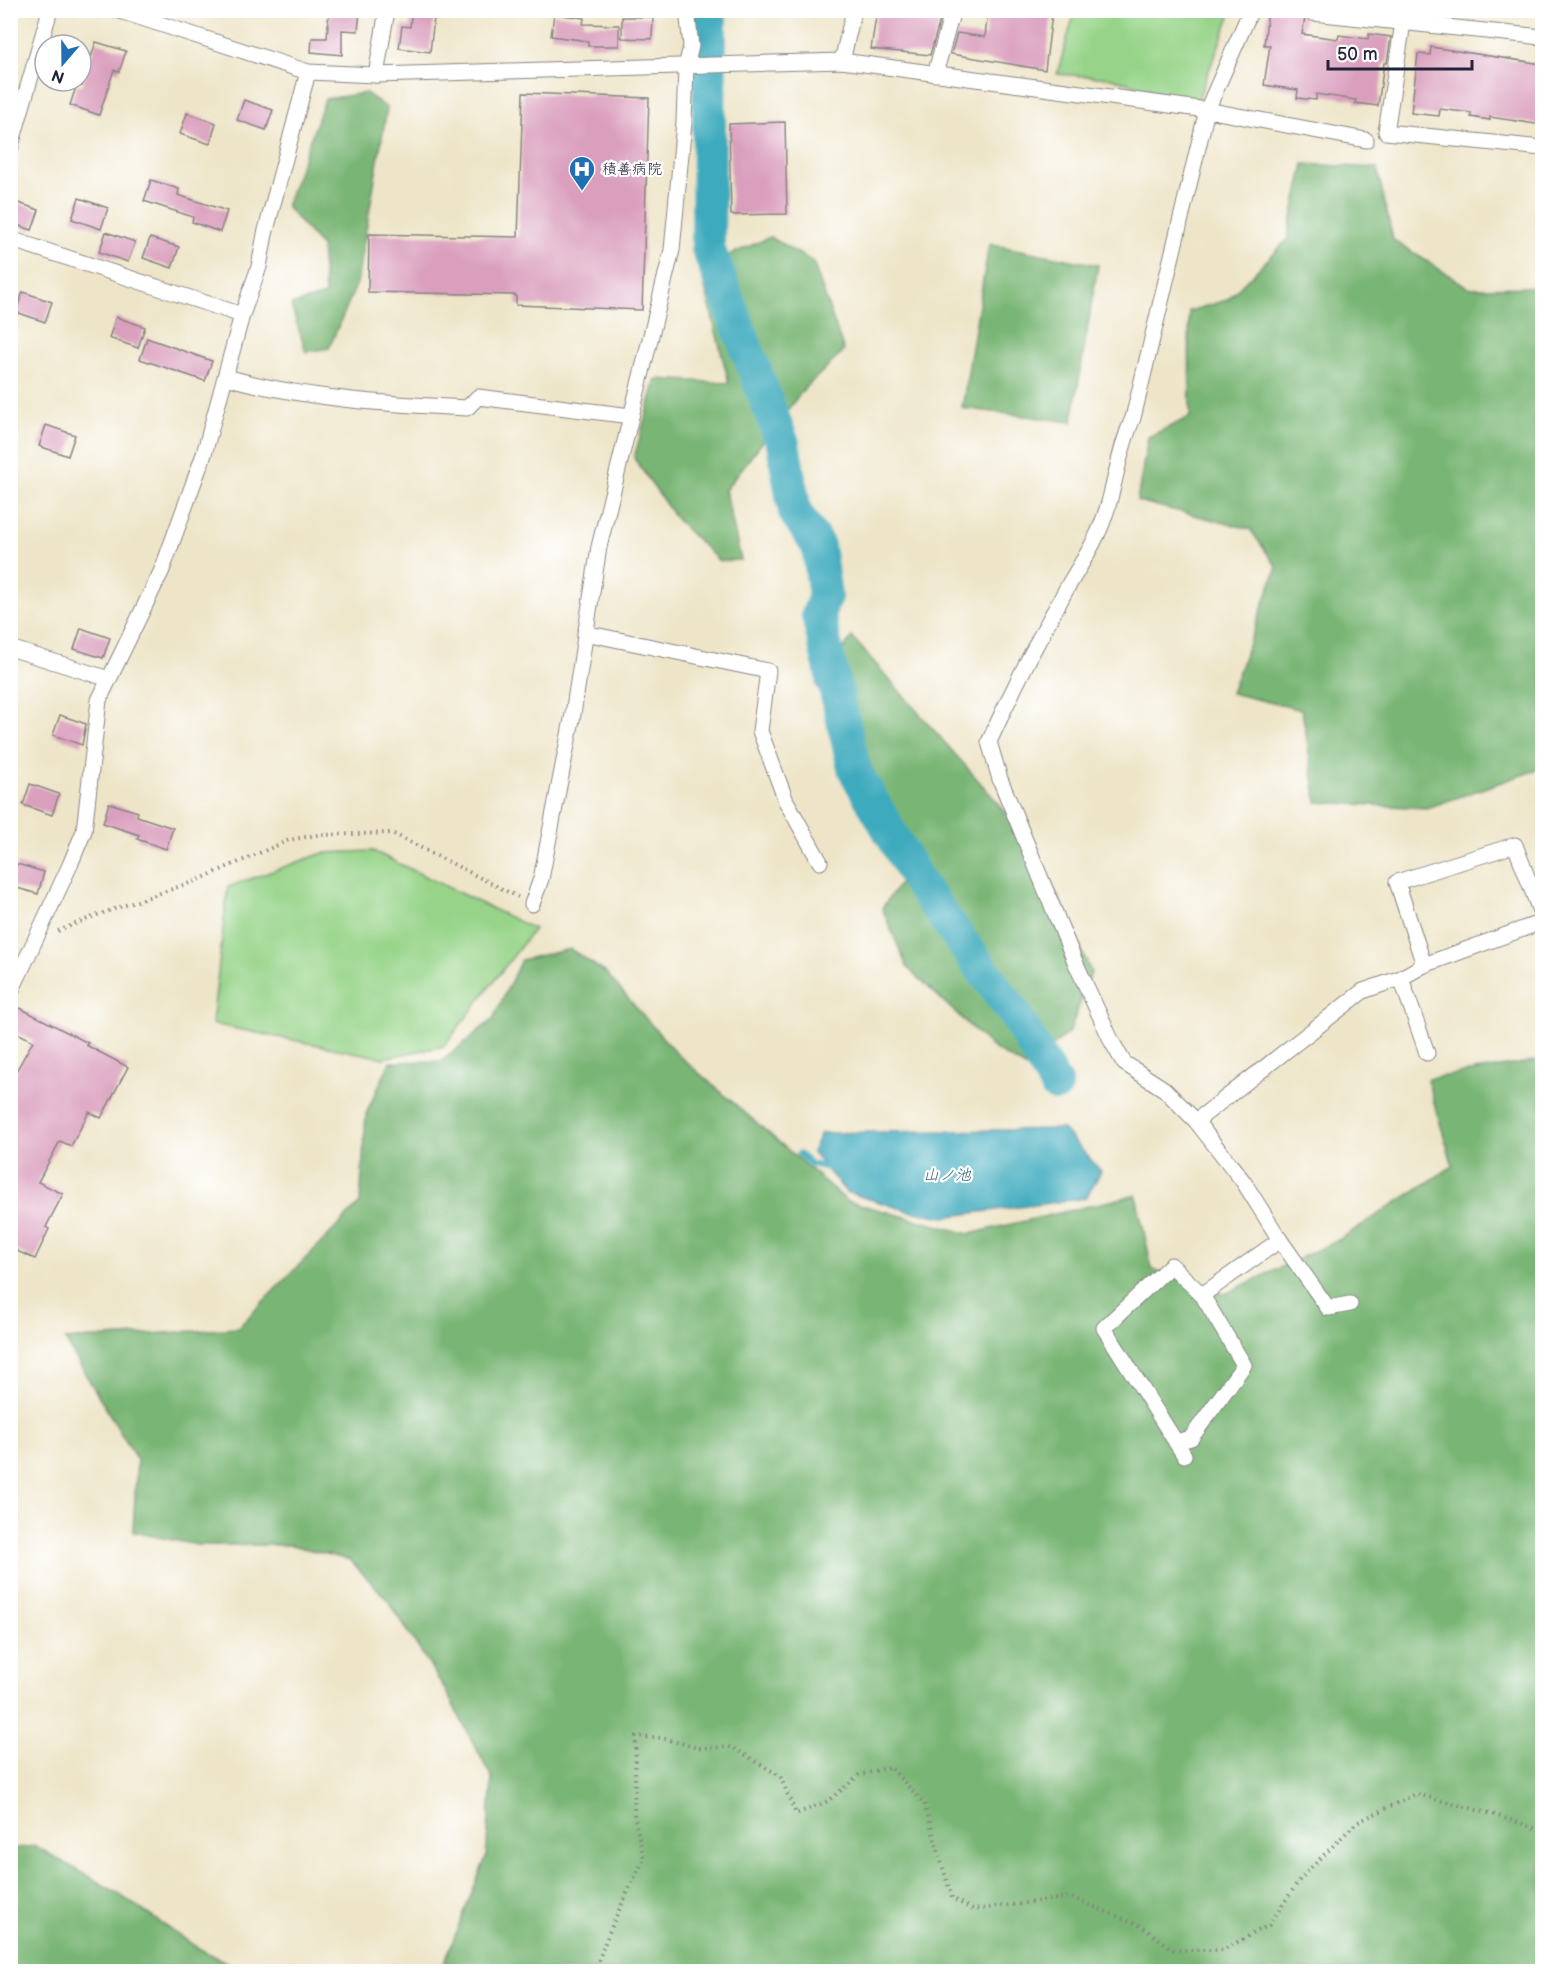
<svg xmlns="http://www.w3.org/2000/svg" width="1553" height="1982" font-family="'Balsamiq Sans','Klee One',sans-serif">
	<rect width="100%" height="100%" fill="#fff"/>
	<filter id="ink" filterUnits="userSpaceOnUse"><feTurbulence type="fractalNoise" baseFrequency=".0167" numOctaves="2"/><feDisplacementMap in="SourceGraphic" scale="12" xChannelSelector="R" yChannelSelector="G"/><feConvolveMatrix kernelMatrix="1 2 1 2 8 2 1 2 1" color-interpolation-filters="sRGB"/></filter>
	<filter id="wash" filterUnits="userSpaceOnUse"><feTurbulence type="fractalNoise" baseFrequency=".008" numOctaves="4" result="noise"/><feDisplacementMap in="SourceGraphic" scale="24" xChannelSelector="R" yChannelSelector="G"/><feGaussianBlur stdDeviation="1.35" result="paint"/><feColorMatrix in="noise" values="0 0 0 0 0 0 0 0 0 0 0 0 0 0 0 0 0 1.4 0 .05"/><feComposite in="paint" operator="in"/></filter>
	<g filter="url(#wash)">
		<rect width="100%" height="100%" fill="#eee5c8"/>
		<g fill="#97d489" stroke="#5c7b62" stroke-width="1.5">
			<path d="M1075,11H1232L1196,104L1112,78L1057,74Z"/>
			<path d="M373,851L534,929L444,1046L383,1058L212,1024L228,887L323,853Z"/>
		</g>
		<g fill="#79b675" stroke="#4e6c58" stroke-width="1.5">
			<path d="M366,93L387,108L357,283L329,348L306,352L291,305L325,295L321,246L286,206L325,99Z"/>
			<path d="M1304,164L1377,168L1393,240L1469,288L1542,287V768L1427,808L1317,802L1302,710L1231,693L1277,567L1250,529L1137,501L1148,437L1190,417L1189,311L1227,300L1287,240Z"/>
			<path d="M770,237L813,262L844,351L803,390L725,490L741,560L719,561L676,519L634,458L656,379L729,383L700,268Z"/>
			<path d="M989,244L1098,265L1072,422L962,408Z"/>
			<path d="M852,637L998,803L1057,894L1091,972L1070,1031L1027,1068L994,1049L907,967L882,908L914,863L816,684Z"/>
			<path d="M570,949L605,972L677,1054L847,1201L969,1234L1136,1195L1152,1269L1225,1294L1342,1238L1453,1166L1427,1079L1542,1060V1971H441L486,1857L492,1778L443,1686L387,1599L350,1560L291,1545H197L133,1532L137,1460L65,1340L238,1328C278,1285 320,1245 360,1203L366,1114L390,1062L442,1061L493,1019L521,960Z"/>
			<path d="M35,1846L114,1891L198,1948L244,1971H11V1849Z"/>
		</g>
		<path fill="#3eaabd" stroke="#30667c" stroke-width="1.5" d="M1063,1129L1101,1171L1086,1198L944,1217L909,1211L846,1192L812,1152L821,1133Z"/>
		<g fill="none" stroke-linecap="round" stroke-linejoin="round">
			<path stroke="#3eaabd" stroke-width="6" d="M799,1154L811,1164L833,1169"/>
			<path stroke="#3eaabd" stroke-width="34" d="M708,10L710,19L708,248L783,444L795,512L818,546L825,596L818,615L855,771L921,886L1014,1013L1056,1085"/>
		</g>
		<g id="blocks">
			<g fill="#da9fbd">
				<path d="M329,10H360L358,31L342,30V55L311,52L312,38H327Z"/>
				<path d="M412,10H435L430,52L399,48L402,26L410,27Z"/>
				<path d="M877,10H943L930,55L871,49Z"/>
				<path d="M988,10H1025L1052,14L1045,70L951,54L957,33L985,37Z"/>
				<path d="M1268,10H1304L1305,18L1302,34L1338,39L1339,35L1368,39L1369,34L1391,37L1387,63H1384L1378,106L1355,103L1356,100L1316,94V100L1297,98L1298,90L1264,85L1270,45H1264Z"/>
				<path d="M554,14L584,18L583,24L619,25V46H588V41L551,36Z"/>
				<path d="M622,17H653L652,39L622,38Z"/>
				<path d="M96,42L126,51L119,72L114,70L99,115L70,105L77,84L82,86Z"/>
				<path d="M1431,47L1542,64V125L1490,117V120L1471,117V113L1440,109L1439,116L1411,113L1418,54L1430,55Z"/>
				<path d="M523,93L649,98L642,310L516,305V295L368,292L369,234L518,237Z"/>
				<path d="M244,100L273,110L266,130L237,120Z"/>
				<path d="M187,113L216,123L210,144L180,134Z"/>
				<path d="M785,122L787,214L731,215L729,124Z"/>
				<path d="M151,180L179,189L178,195L227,211L220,232L192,222L193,217L144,201Z"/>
				<path d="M79,198L108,208L101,229L72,219Z"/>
				<path d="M10,200L39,210L32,230L10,223Z"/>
				<path d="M106,232L135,242L128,262L99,252Z"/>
				<path d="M150,238L179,247L172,268L143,258Z"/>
				<path d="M23,292L52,302L45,322L16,312Z"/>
				<path d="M116,317L145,327L138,348L109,338Z"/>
				<path d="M147,338L212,361L205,381L140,359Z"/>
				<path d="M46,425L75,435L68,456L39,446Z"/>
				<path d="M81,628L110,638L103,658L74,649Z"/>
				<path d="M60,715L86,724L82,745L53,735Z"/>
				<path d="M30,784L59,794L52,815L23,805Z"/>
				<path d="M109,803L138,812L137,816L173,828L166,849L137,839L139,835L103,823Z"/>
				<path d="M17,864L44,872L38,894L10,886Z"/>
				<path d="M18,1007L88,1043L86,1045L128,1067L101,1118L89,1112L71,1146L60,1141L38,1182L63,1194L46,1227L49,1229L35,1259L10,1248V1082L33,1041L10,1029V1020Z"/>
			</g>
		</g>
	</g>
	<g filter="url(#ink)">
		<use href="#blocks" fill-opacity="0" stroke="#888482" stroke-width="1.5"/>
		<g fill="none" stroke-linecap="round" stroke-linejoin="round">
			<g stroke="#888482" stroke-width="17">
				<g id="street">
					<path d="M117,10L308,72L376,75L842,61L1207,110L1366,140"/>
					<path d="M1251,10L1207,110L1133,418C1116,455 1115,498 1097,535C1087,557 1072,577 1061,599C1035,645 1011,693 989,742L1000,779L1076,964L1112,1042L1124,1063L1164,1089L1196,1121L1243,1181L1280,1240L1328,1308L1350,1304"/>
					<path d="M1405,10L1386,132L1542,148"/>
					<path d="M1313,13L1542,37"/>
					<path d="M842,61L854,10"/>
					<path d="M935,74L953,10"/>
					<path d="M376,75L387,10"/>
					<path d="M10,149L50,10"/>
					<path d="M10,239L242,315"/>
					<path d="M226,377C304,399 386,404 467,408L478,397L631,416"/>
					<path d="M585,633L768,671L760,731L786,801L820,862"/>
					<path d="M10,648L109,679"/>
					<path d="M532,904L541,879L573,714L599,547L672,250L684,122L686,67L691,46L687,10"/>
					<path d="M1424,965L1397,882L1515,845L1542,916"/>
					<path d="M1401,978L1427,1053"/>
					<path d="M10,994L70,865L84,831L99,700L162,570L204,454L242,315L259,267L265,234L308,72"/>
					<path d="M1196,1121L1363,991L1401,978L1424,965L1542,922"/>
					<path d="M1176,1442L1191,1438L1244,1365L1202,1295L1280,1240"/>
					<path d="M1184,1455L1104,1328L1171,1265L1202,1295"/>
				</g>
			</g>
			<g stroke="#888482" stroke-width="4" stroke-dasharray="1.5 4.5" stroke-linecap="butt">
				<path d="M58,931L100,914L198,880L289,840L317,835L392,833L518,897"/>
				<path d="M595,1972C607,1932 626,1895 644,1859L634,1816L636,1736L662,1738L698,1748L732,1747L780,1776L796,1814L828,1801L859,1775L890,1767L924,1803L952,1898L973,1910L1070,1897L1141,1926L1174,1950H1223L1269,1925L1300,1879L1356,1823L1416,1794L1496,1815L1542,1831"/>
			</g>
			<use href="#street" stroke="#fff" stroke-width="15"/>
		</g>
	</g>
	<defs>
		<g id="hospital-pin" transform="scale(1.35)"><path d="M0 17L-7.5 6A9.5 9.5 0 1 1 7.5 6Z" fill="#1f6fb2" stroke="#fff"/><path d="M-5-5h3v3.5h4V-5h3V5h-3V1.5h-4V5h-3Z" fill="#fff"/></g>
	</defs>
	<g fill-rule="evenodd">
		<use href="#hospital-pin" x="582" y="169"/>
	</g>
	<g text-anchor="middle" stroke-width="4.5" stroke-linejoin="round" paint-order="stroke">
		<g font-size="15" fill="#22223b" stroke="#fff" text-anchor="start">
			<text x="602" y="174">積善病院</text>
		</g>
		<g font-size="16" font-style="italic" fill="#2f5f76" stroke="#fff">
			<text x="947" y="1180">山ノ池</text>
		</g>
	</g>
	<rect width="1553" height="1982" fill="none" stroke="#fff" stroke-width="36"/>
	<g transform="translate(63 63) rotate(200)"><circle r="28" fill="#ffffff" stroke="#a7a7b1" stroke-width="1.5"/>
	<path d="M0-4.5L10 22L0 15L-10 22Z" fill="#1f6fb2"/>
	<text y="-9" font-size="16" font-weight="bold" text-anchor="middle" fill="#22223b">N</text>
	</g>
	<path d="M1328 60v9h144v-9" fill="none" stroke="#22223b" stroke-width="3"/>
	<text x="1337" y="60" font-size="18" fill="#22223b" stroke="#ffffff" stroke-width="4.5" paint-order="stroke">50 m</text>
</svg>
